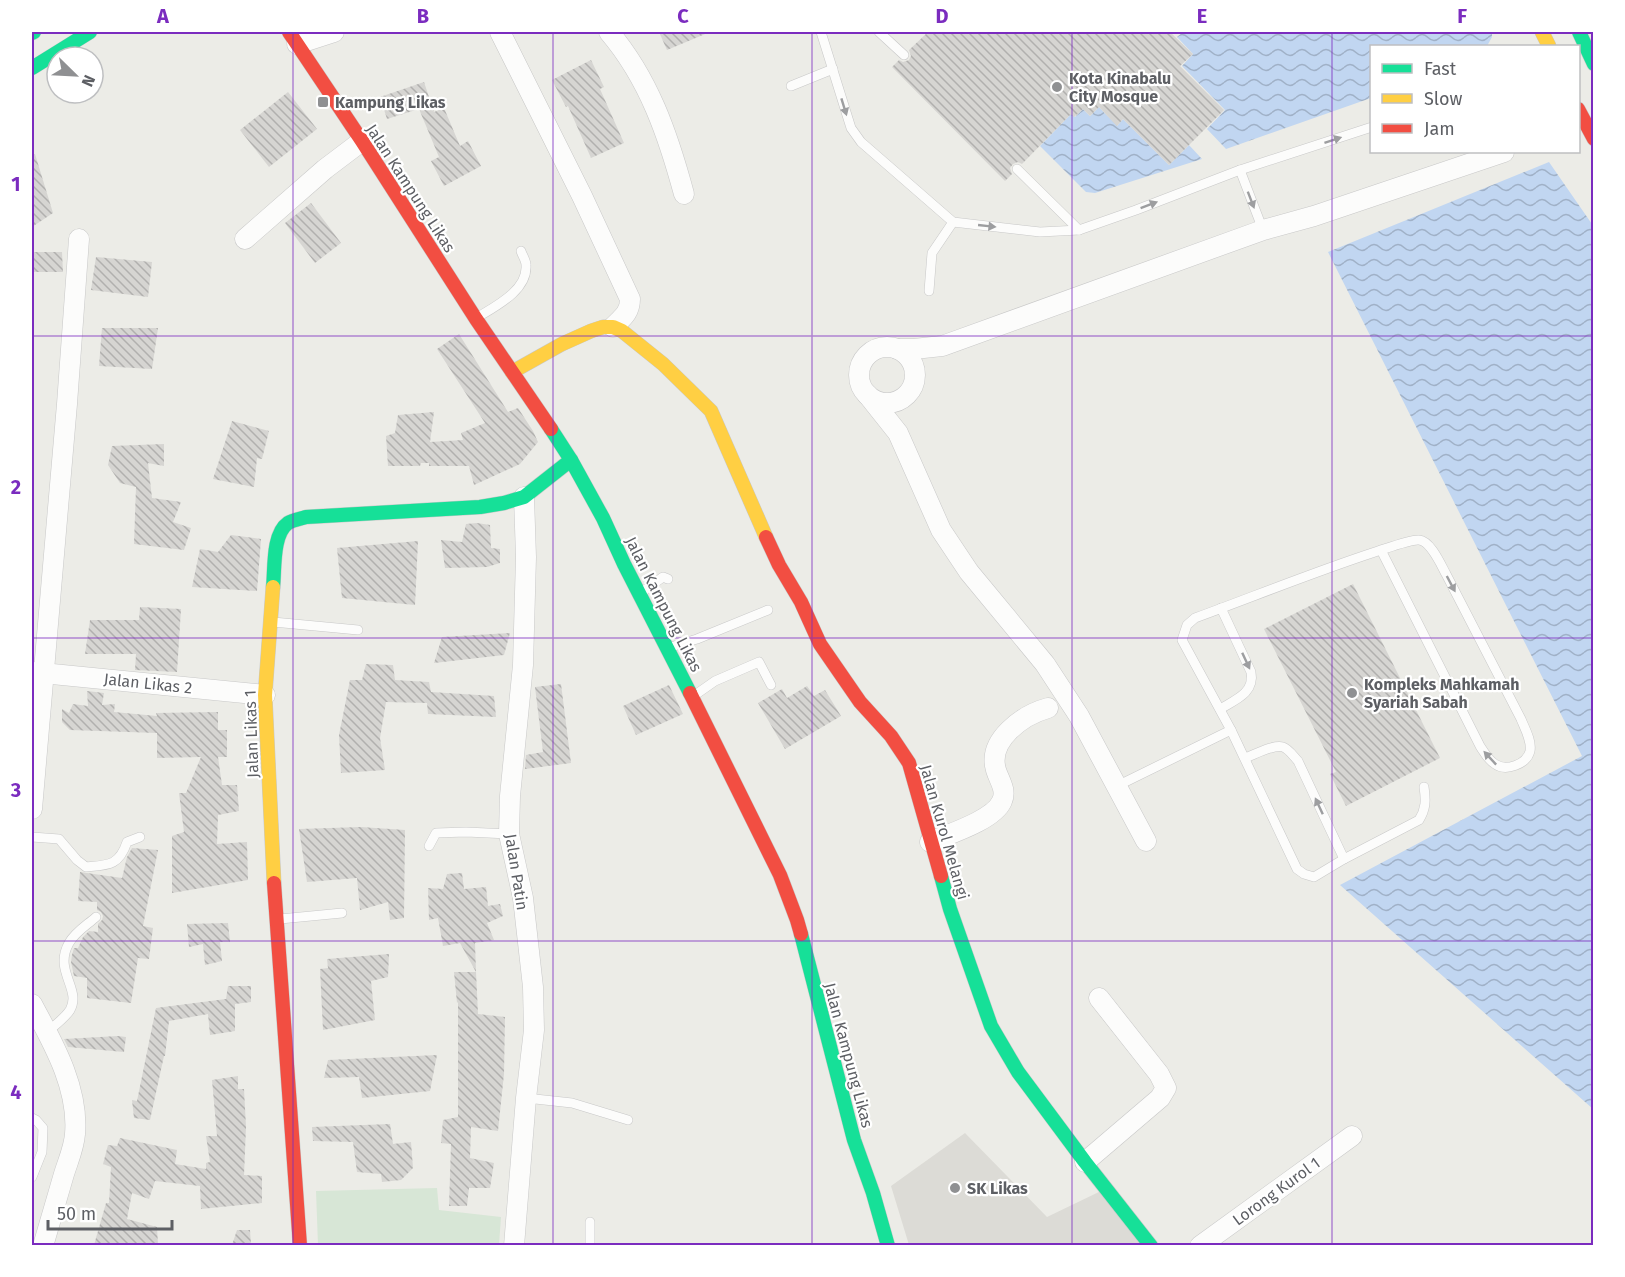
<svg xmlns="http://www.w3.org/2000/svg" width="1625" height="1277" font-family="'Fira Sans',sans-serif">
	<defs>
		<pattern id="water-waves" width="16" height="10" patternUnits="userSpaceOnUse" patternTransform="scale(1.5)"><rect width="16" height="10" fill="#c1d6f1"/><path d="M0 5q4-4 8 0t8 0" fill="none" stroke="#a0b1c7"/></pattern>
		<pattern id="building-back-hatch" width="6" height="6" patternUnits="userSpaceOnUse" patternTransform="scale(1.5)"><rect width="6" height="6" fill="#d6d5d2"/><path d="M-1 5l2 2M0 0l6 6M5-1l2 2" fill="none" stroke="#b1b0ae"/></pattern>
	</defs>
	<rect width="100%" height="100%" fill="#ecece7"/>
	<path fill="#dcdbd6" d="M965,1133L1047,1217L1103,1190L1147,1245H909L891,1186Z"/>
	<path fill="#d7e6d6" d="M437,1188L439,1210L501,1217L499,1245H318L316,1191Z"/>
	<g fill="url(#water-waves)">
		<path d="M1183,32H1492V37L1487,46H1372L1371,98L1226,149L1207,129L1225,110L1182,66L1193,54L1177,37Z"/>
		<path d="M1099,107L1117,126L1123,119L1169,165L1189,145L1202,159L1095,193L1086,192L1040,146L1071,114L1075,117L1083,109L1090,116Z"/>
		<path d="M1549,162L1594,227L1593,1109L1340,885L1582,756L1328,252Z"/>
	</g>
	<g fill="url(#building-back-hatch)">
		<path d="M659,32H710L667,50Z"/>
		<path d="M928,32H1170L1193,54L1180,66L1224,110L1169,165L1123,119L1117,126L1099,107L1090,116L1083,109L1074,117L1071,114L1022,164L1018,162L1013,164L1010,168L1012,174L1005,181L892,67L899,60L903,62L909,60L911,56L909,50Z"/>
		<path d="M591,60L604,87L600,89L624,143L591,158L568,106L566,107L552,80Z"/>
		<path d="M424,82L434,112L444,108L460,146L468,141L481,166L444,186L431,161L439,157L419,109L387,119L380,97Z"/>
		<path d="M288,92L317,129L269,167L240,130Z"/>
		<path d="M32,154H35L53,213L32,227Z"/>
		<path d="M311,203L341,243L315,263L285,223Z"/>
		<path d="M32,252H62L63,272H32Z"/>
		<path d="M96,257L152,262L148,297L91,290Z"/>
		<path d="M102,328H158L152,369L99,366Z"/>
		<path d="M459,334L508,412L518,408L533,431L538,442L520,464L474,485L469,466H429V463H421L420,466H388L386,436L395,433L398,415L434,412L430,442L463,440L461,433L485,423L437,349Z"/>
		<path d="M232,421L269,431L262,459L257,458L254,487L213,479Z"/>
		<path d="M164,444V466L148,463L152,498L181,502L173,522L191,528L184,550L134,544L136,487L120,483L108,465L112,446Z"/>
		<path d="M477,523L490,525L491,548L500,549V563L487,567L445,568L441,540L462,542L466,524Z"/>
		<path d="M231,535L261,539L257,591L192,587L200,549L218,552Z"/>
		<path d="M418,541L415,605L342,598L337,548Z"/>
		<path d="M1353,584L1440,758L1346,806L1330,774L1336,772L1264,629Z"/>
		<path d="M140,607L181,609L177,672L135,670L136,654H85L90,620H139Z"/>
		<path d="M510,633L504,655L434,663L442,637Z"/>
		<path d="M366,664L393,665L395,680L429,682L431,692L494,696L496,717L428,714L427,703L386,702L380,738L385,770L341,773L339,735L350,680H362Z"/>
		<path d="M561,684L571,763L525,769L526,755L543,752L535,687Z"/>
		<path d="M669,685L683,714L636,735L623,706Z"/>
		<path d="M807,686L814,696L825,690L841,716L785,749L758,703L782,689L787,698Z"/>
		<path d="M87,691L104,693L102,705L115,704L114,712L157,716L156,713L218,712V730H227V757H218L222,785H237L239,811L218,815L217,844L247,842L248,880L172,893V836L184,832L179,793H186L201,757L157,758V733L70,730L62,722V709L69,713L73,704L88,706Z"/>
		<path d="M361,827L405,830L404,918L390,920L388,902L360,910L357,878L307,882L299,829Z"/>
		<path d="M132,848L158,850L143,926L153,928L149,959L138,958L131,1003L87,998V978L74,976L71,962L72,955L74,948H78L83,937L89,931L98,932V924L102,920L103,916L101,912L97,910V902L78,901L80,872L122,878L127,857Z"/>
		<path d="M462,873L464,889L486,887L488,906L500,904L503,916L487,923L494,940L475,943L476,972L460,943L443,946L438,918L429,920L428,888L443,889L447,874Z"/>
		<path d="M228,923L230,942H220L222,961L205,965L203,944L189,947L187,924Z"/>
		<path d="M389,954L388,977L371,981L375,1020L323,1030L320,969L328,968L327,959Z"/>
		<path d="M454,972H476L478,1014L505,1017L504,1074L498,1131L471,1127L470,1158L494,1163L490,1188H469L467,1206H449L451,1144L441,1143L443,1120L458,1117V1002L457,1003Z"/>
		<path d="M228,986H251V1002L235,1004V1031L210,1035L208,1014L169,1021L165,1056H164L150,1120L134,1118L132,1100L137,1101L156,1008L226,999Z"/>
		<path d="M118,1036L126,1037L124,1052L68,1047L64,1039Z"/>
		<path d="M437,1055L430,1091L362,1098L359,1077L324,1078L328,1060Z"/>
		<path d="M238,1076V1089H244L246,1127L244,1175L262,1176V1203L201,1209L200,1186L155,1181L149,1199L132,1193L127,1219L157,1227L158,1245H94L106,1203H109L111,1167L103,1164L108,1145L117,1146L120,1138L177,1150L175,1164L206,1169V1163L210,1162L206,1136H217L212,1080Z"/>
		<path d="M390,1124L393,1144L411,1142L413,1168L401,1180L382,1182L381,1174L357,1172L353,1142L313,1141L312,1127Z"/>
		<path d="M237,1230H250L251,1245H232Z"/>
	</g>
	<g fill="none" stroke-linecap="round" stroke-linejoin="round">
		<g stroke="#c8c8c8" stroke-width="10">
			<g id="lane">
				<path d="M821,32L851,128L861,142L953,222L1040,232L1079,230L1136,210L1240,170L1372,127"/>
				<path d="M879,32L904,55"/>
				<path d="M791,86L833,69"/>
				<path d="M1017,169L1079,230"/>
				<path d="M1240,170L1263,230"/>
				<path d="M929,291L932,253L953,222"/>
				<path d="M478,317C496,306 528,290 526,265C526,260 522,255 521,251"/>
				<path d="M1381,550L1480,746C1484,752 1488,760 1495,764C1506,772 1527,764 1530,751C1532,741 1525,729 1521,719L1446,574C1441,565 1431,541 1419,540C1411,539 1385,549 1375,552C1314,572 1255,596 1195,618L1187,625L1182,640L1231,730L1297,869L1304,874L1314,877L1344,859L1419,820C1426,809 1426,800 1424,787"/>
				<path d="M642,592L663,577L668,579"/>
				<path d="M273,622L358,630"/>
				<path d="M671,647L697,639L768,610"/>
				<path d="M695,695L715,681L759,662L771,685"/>
				<path d="M1220,709C1235,700 1255,693 1251,672L1221,608"/>
				<path d="M1245,758C1254,755 1273,744 1283,747C1289,749 1294,757 1298,761L1344,859"/>
				<path d="M1117,786L1231,730"/>
				<path d="M32,837L59,839L77,860L86,867C108,865 119,866 127,842L140,837"/>
				<path d="M429,846L436,833L466,832L509,834"/>
				<path d="M280,919L342,913"/>
				<path d="M47,1032C54,1026 65,1018 70,1010C82,989 53,971 69,943C75,932 87,925 96,917"/>
				<path d="M526,1098L572,1103L628,1120"/>
				<path d="M32,1118L36,1120L43,1128L42,1152L32,1177"/>
				<path d="M590,1246V1222"/>
			</g>
		</g>
		<g stroke="#c8c8c8" stroke-width="21">
			<g id="street">
				<path d="M500,32L582,196L630,299C630,313 622,318 613,327"/>
				<path d="M609,32C649,79 668,135 684,194"/>
				<path d="M297,44L334,32"/>
				<path d="M245,239L325,169L362,141"/>
				<circle cx="887" cy="375" r="28"/>
				<path d="M897,349H914L942,346L1263,230L1314,216L1504,152"/>
				<path d="M867,394L898,433L941,530L969,572L1045,664L1079,716L1146,841"/>
				<path d="M32,672L265,695"/>
				<path d="M32,809L67,404L79,239"/>
				<path d="M930,842C949,834 994,820 1002,801C1007,790 999,780 996,770C987,740 1023,715 1048,708"/>
				<path d="M32,1004C53,1043 79,1088 75,1134C74,1148 68,1161 64,1174C57,1198 50,1222 43,1246"/>
				<path d="M1085,1162L1160,1098L1166,1088L1159,1074L1099,998"/>
				<path d="M514,1246L526,1098L534,1030L533,987L523,898L509,834L510,796L523,665L526,557L524,497"/>
				<path d="M1200,1246L1352,1136"/>
			</g>
		</g>
		<g stroke="#c7c8c8" stroke-width="15">
			<g id="fast">
				<path d="M1579,32L1594,64"/>
				<path d="M32,33L34,32"/>
				<path d="M32,68L90,32"/>
				<path d="M551,429L571,460L603,518L624,564L690,693"/>
				<path d="M273,587C275,570 272,534 288,523C293,520 300,519 306,517L480,507L504,503L524,497L571,460"/>
				<path d="M941,876L950,909L991,1026L1018,1072L1085,1162L1151,1246"/>
				<path d="M801,934L854,1140L873,1193L888,1246"/>
			</g>
		</g>
		<g stroke="#c7c8c8" stroke-width="15">
			<g id="slow">
				<path d="M1542,32L1549,46"/>
				<path d="M512,372L562,344L591,331L603,327H613L622,331L663,364L711,411L766,537"/>
				<path d="M273,587L265,695L274,883"/>
			</g>
		</g>
		<g stroke="#c7c8c8" stroke-width="15">
			<g id="jam">
				<path d="M289,32L362,141L476,319L551,429"/>
				<path d="M1578,109L1594,139"/>
				<path d="M766,537L779,565L801,602L820,644L860,702L891,736L909,763L941,876"/>
				<path d="M690,693L780,875L797,920L801,934"/>
				<path d="M274,883L300,1246"/>
			</g>
		</g>
		<use href="#lane" stroke="#fcfcfb" stroke-width="9"/>
		<use href="#street" stroke="#fcfcfb" stroke-width="20"/>
		<use href="#fast" stroke="#16e098" stroke-width="14"/>
		<use href="#slow" stroke="#ffcf43" stroke-width="14"/>
		<use href="#jam" stroke="#f24e42" stroke-width="14"/>
	</g>
	<defs><path id="oneway-solid" d="M-6-.8H1V-3.2L6.5 0L1 3.2V.8H-6Z" transform="scale(1.5)"/></defs>
	<g fill="#9d9ea0">
		<use href="#oneway-solid" transform="translate(844 107) rotate(73)"/>
		<use href="#oneway-solid" transform="translate(1333 140) rotate(-18)"/>
		<use href="#oneway-solid" transform="translate(1251 200) rotate(69)"/>
		<use href="#oneway-solid" transform="translate(1149 205) rotate(-21)"/>
		<use href="#oneway-solid" transform="translate(987 226) rotate(6)"/>
		<use href="#oneway-solid" transform="translate(1451 584) rotate(62)"/>
		<use href="#oneway-solid" transform="translate(1246 661) rotate(65)"/>
		<use href="#oneway-solid" transform="translate(1490 758) rotate(-133)"/>
		<use href="#oneway-solid" transform="translate(1319 806) rotate(-115)"/>
	</g>
	<path fill="none" stroke="#7b2cbf" stroke-width="1.5" stroke-opacity="0.55" d="M293,32V1246M553,32V1246M812,32V1246M1072,32V1246M1332,32V1246M32,336H1594M32,638H1594M32,941H1594"/>
	<g fill="#8f9092" stroke="#fff" stroke-width="2">
		<circle cx="1057" cy="87" r="6"/>
		<rect x="317" y="96" width="12" height="12" rx="3"/>
		<circle cx="1352" cy="693" r="6"/>
		<circle cx="955" cy="1188" r="6"/>
	</g>
	<g text-anchor="middle" stroke-width="4.5" stroke-linejoin="round" paint-order="stroke">
		<g font-size="16" font-weight="bold" fill="#5d5f64" stroke="#fff" text-anchor="start">
			<text x="1069" y="84">Kota Kinabalu<tspan x="1069" dy="18">City Mosque</tspan></text>
			<text x="335" y="108">Kampung Likas</text>
			<text x="1364" y="690">Kompleks Mahkamah<tspan x="1364" dy="18">Syariah Sabah</tspan></text>
			<text x="967" y="1194">SK Likas</text>
		</g>
		<g font-size="16" fill="#5d5f64" stroke="#fff">
			<text transform="translate(411 188) rotate(57)" y="6">Jalan Kampung Likas</text>
			<text transform="translate(664 604) rotate(63)" y="6">Jalan Kampung Likas</text>
			<text transform="translate(148 683) rotate(6)" y="6">Jalan Likas 2</text>
			<text transform="translate(251 734) rotate(-92)" y="6">Jalan Likas 1</text>
			<text transform="translate(945 832) rotate(74)" y="6">Jalan Kurol Melangi</text>
			<text transform="translate(517 872) rotate(81)" y="6">Jalan Patin</text>
			<text transform="translate(849 1055) rotate(75)" y="6">Jalan Kampung Likas</text>
			<text transform="translate(1276 1191) rotate(-36)" y="6">Lorong Kurol 1</text>
		</g>
	</g>
	<rect width="1625" height="1277" fill="none" stroke="#ffffff" stroke-width="66"/>
	<rect x="1370" y="45" width="210" height="108" fill="#ffffff" stroke="#bebfc1" stroke-width="1.5"/>
	<rect x="1382" y="64" width="30" height="9" fill="#16e098" stroke="#bebfc1" stroke-width="1.5"/>
	<text x="1424" y="75" font-size="18" fill="#5d5f64">Fast</text>
	<rect x="1382" y="94" width="30" height="9" fill="#ffcf43" stroke="#bebfc1" stroke-width="1.5"/>
	<text x="1424" y="105" font-size="18" fill="#5d5f64">Slow</text>
	<rect x="1382" y="124" width="30" height="9" fill="#f24e42" stroke="#bebfc1" stroke-width="1.5"/>
	<text x="1424" y="135" font-size="18" fill="#5d5f64">Jam</text>
	<g transform="translate(75 75) rotate(114)"><circle r="28" fill="#ffffff" stroke="#bebfc1" stroke-width="1.5"/>
	<path d="M0-4.5L10 22L0 15L-10 22Z" fill="#8f9092"/>
	<text y="-9" font-size="16" font-weight="bold" text-anchor="middle" fill="#5d5f64">N</text>
	</g>
	<path d="M48 1220v9h124v-9" fill="none" stroke="#5d5f64" stroke-width="3"/>
	<text x="57" y="1220" font-size="18" fill="#5d5f64" stroke="#ffffff" stroke-width="4.5" paint-order="stroke">50 m</text>
	<rect x="33" y="33" width="1559" height="1211" fill="none" stroke="#7b2cbf" stroke-width="2"/>
	<g font-size="20" text-anchor="middle" font-weight="bold" fill="#7b2cbf">
		<text x="163" y="23">A</text>
		<text x="423" y="23">B</text>
		<text x="683" y="23">C</text>
		<text x="942" y="23">D</text>
		<text x="1202" y="23">E</text>
		<text x="1462" y="23">F</text>
		<text x="16" y="191">1</text>
		<text x="16" y="494">2</text>
		<text x="16" y="797">3</text>
		<text x="16" y="1099">4</text>
	</g>
</svg>
